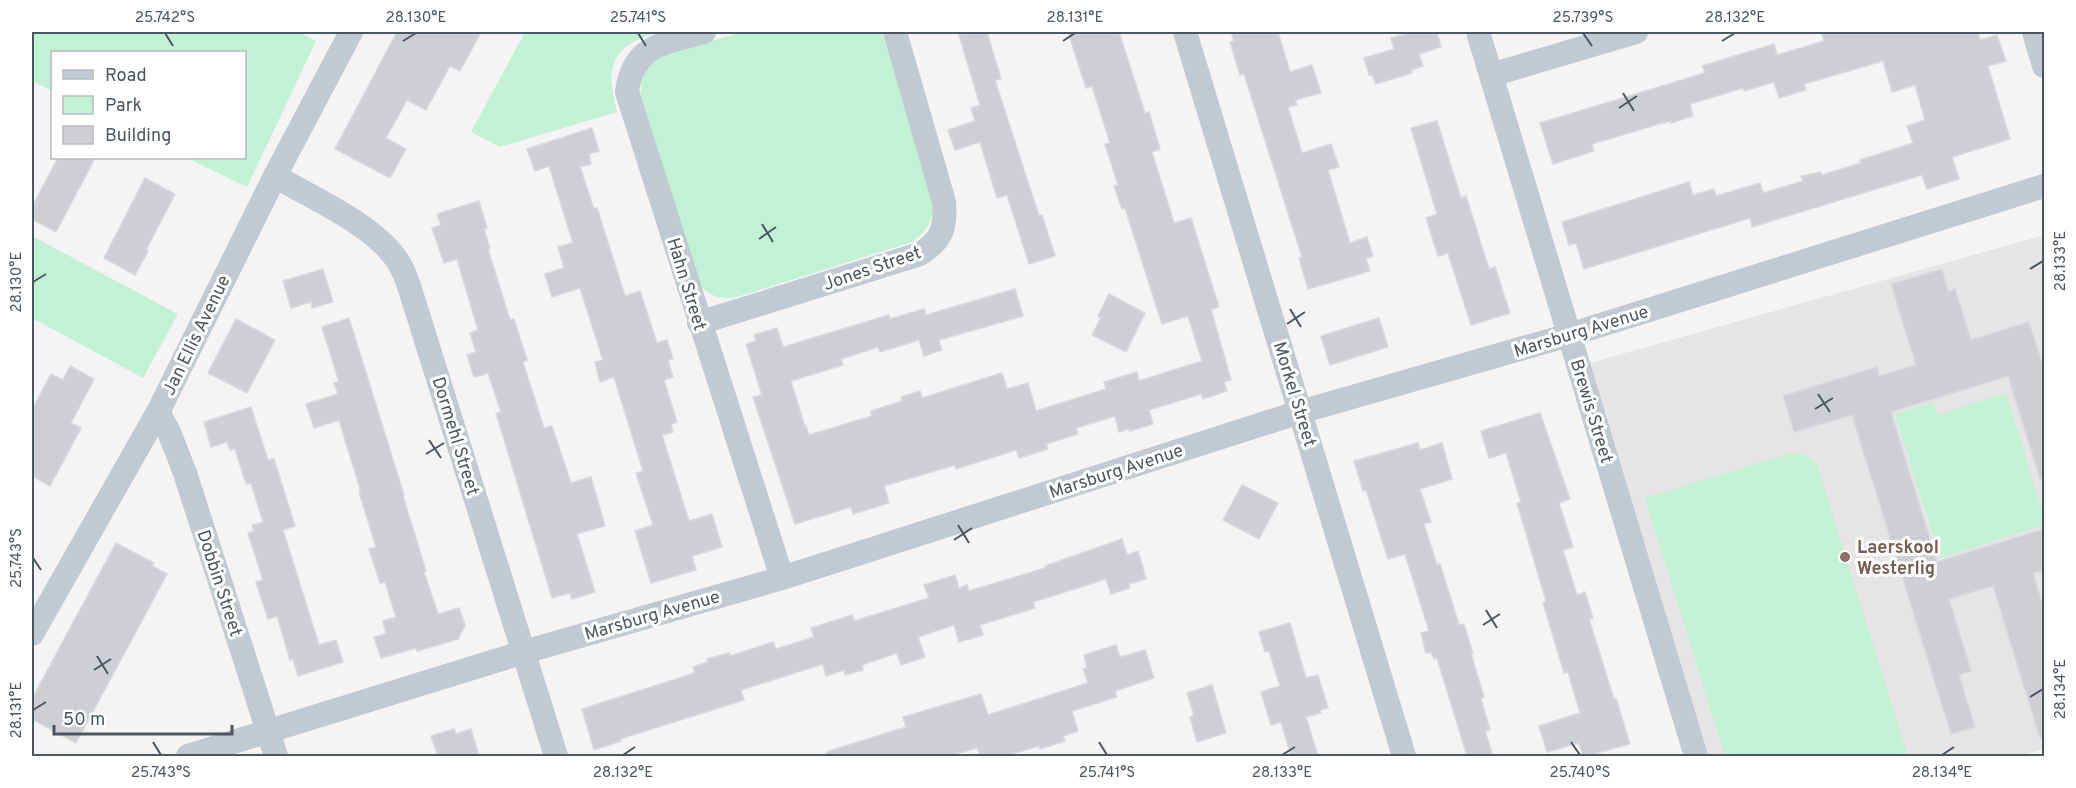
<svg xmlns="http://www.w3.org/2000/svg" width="2076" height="788" font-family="Overpass,sans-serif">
	<rect width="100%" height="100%" fill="#f5f3f3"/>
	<path fill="#e6e4e5" d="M2041,236L2044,249V749L2018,756H1709L1586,364Z"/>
	<g fill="#c3f1d5">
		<path d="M35,32H299L316,41L247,187L187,158H244V52H52V91L32,81V38Z"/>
		<path d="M525,32H656V33C609,46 606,70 617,112L500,147L471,132Z"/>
		<path d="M745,32H882L934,202C932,222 928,231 912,242L737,297C721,301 710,296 699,284L641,98C641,88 641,79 646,70C656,52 723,38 745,32Z"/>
		<path d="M32,236L178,314L143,378L32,318Z"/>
		<path d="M2006,393L2044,517V525L1940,558L1895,414L1933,403L1937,415Z"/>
		<path d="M1791,453L1805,455L1817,464L1908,756H1725L1645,498Z"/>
	</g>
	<g fill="#cdcfd5" stroke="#d7d9de" stroke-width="1.5">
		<path d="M397,32H481L460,71L450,66L426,110L407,100L386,138L406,149L390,178L335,149Z"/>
		<path d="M958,32H987L1001,79L995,80L1039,216L1042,215L1055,256L1029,264L1007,195L997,198L980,142L955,150L948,130L975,121L971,108L980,105Z"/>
		<path d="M1068,32H1119L1145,113L1149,112L1160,149L1152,152L1174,223L1191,218L1219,307L1211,309L1231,380L1224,382L1227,391L1203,399L1201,394L1149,410L1153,424L1130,431L1129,429L1119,432L1115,416L1076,428L1078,434L1046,444L1048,449L1019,458L1016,450L956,469L955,465L884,486L889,503L853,514L851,507L795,524L753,397L762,395L746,344L756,341L754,335L777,328L783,347L889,315L890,319L924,309L926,315L1015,289L1023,316L939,340L942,350L924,356L919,340L880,352L878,347L841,359L843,365L791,381L805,427L806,426L809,435L872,416L871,411L902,401L901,397L920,391L922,398L1002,373L1007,389L1028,383L1036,411L1106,389L1104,382L1137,372L1139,381L1202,361L1188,316L1162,324L1125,208L1122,209L1114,186L1118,185L1105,144L1110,143L1092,86L1086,88Z"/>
		<path d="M1231,32H1278L1290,72L1312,65L1321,93L1295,100L1297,105L1288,107L1302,153L1331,144L1339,167L1328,170L1350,243L1367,237L1373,256L1366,259L1370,271L1308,289L1299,258L1302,257L1244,74L1240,75L1230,42L1234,41Z"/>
		<path d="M1413,32H1437L1441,47L1419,54L1423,66L1411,70L1412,73L1376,84L1372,75H1369L1364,58L1394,49L1391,38Z"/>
		<path d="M1821,32H1978L1980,40L1997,35L2006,61L1988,66L2010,139L1952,157L1959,179L1927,189L1922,175L1752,227L1750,218L1584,269L1576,243L1569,245L1562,222L1689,182L1693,195L1714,189L1716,196L1760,183L1763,193L1803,181L1801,176L1821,172L1822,175L1861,163L1860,160L1913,143L1907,126L1925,120L1915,85L1892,92L1883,61L1804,84L1806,90L1779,98L1774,82L1744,91L1743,88L1690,104L1693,116L1671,123V121L1659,124L1592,144L1594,151L1553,164L1540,123L1705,73L1702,66L1774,44L1777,55L1824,41Z"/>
		<path d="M1437,121L1461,198L1466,196L1489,269L1495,267L1510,313L1471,325L1448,253L1438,256L1426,218L1437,214L1411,128Z"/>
		<path d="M592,128L599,151L589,154L591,164L580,167L594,209L597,208L625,296L640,291L657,343L667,340L673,359L668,360L673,377L664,380L677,422L671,424L673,432L662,435L689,521L712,514L722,547L692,556L696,570L651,583L635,531L653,525L636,473L643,471L614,377L600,382L595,362L603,360L580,288L552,297L545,274L564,268L558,247L573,243L549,166L535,171L527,149Z"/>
		<path d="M58,158H95L56,232L32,219V207Z"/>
		<path d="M145,178L175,194L146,250L148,251L135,275L104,258Z"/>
		<path d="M479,201L487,228L484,229L490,248L488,249L510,320L514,319L527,360L523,362L544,428L552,426L571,483L591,477L605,526L577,534L595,592L572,599L570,593L552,598L496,413L501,412L488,373L474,377L467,355L476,352L470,333L478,330L457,259L444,263L432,228L441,225L437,214Z"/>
		<path d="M323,269L333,302L312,308L311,302L291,308L283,281Z"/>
		<path d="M1942,269L1948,291L1955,289L1971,340L2029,322L2044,370V478L2040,479L2008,376L1891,412L1937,562L2044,529V570L2033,573L2044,610V737L2040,738L1993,586L1949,599L1971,671L1959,675L1975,727L1951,734L1852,415L1794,432L1783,396L1877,367L1879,376L1916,365L1891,284Z"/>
		<path d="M1109,294L1145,313L1126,352L1092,335L1101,318L1098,316Z"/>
		<path d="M349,318L404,495L403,496L426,571L424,572L438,614L459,608L465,625L458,639L417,651L416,648L381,658L374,637L386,634L383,621L396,617L385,582L380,583L369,549L376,547L359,492H361L339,420L314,428L306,404L338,394L334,383L339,382L322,327Z"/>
		<path d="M1379,318L1388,347L1330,365L1321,336Z"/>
		<path d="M236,319L275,340L247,393L208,373Z"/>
		<path d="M70,366L94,379L71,423L81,428L50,486L32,476V410L51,374L63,380Z"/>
		<path d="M251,407L268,460L274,459L295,526L283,530L319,645L336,640L343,662L298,676L293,659L290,660L277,616L268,619L256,582L263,580L248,533L254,531L252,525L263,522L251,483L246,484L235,449L230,450L227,442L211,447L204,422Z"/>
		<path d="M1540,413L1570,499L1559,503L1573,547L1563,550L1577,595L1585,592L1593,618L1589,619L1614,699L1616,698L1630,744L1586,756H1583L1579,743L1547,752L1539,726L1580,713L1568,672L1564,673L1543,603L1546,601L1517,503L1521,502L1506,453L1489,458L1481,431Z"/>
		<path d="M1418,443L1420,450L1442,443L1452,479L1420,489L1431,522L1424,524L1437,565L1440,564L1459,625L1464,624L1473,654H1471L1484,697L1481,699L1490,730L1485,731L1493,756H1467L1437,658L1434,659L1431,652L1426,653L1421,633L1429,631L1405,554L1388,559L1366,490L1363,491L1354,461Z"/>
		<path d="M1242,485L1278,503L1259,539L1223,520Z"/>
		<path d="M1122,539L1127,555L1138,551L1146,579L1129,584L1130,588L1111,594L1106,579L1033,602L1035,608L980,625L983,635L959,642L954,625L918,637L925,657L901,665L897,653L862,665L863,670L845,675L844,670L826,676L823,664L741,690L744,700L620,739L621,741L594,750L582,709L695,673L693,667L708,662L707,659L729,653L730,656L773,642L776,649L814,637L811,628L852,615L854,621L929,598L924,585L955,575L959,588L967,585L969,591L1045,568V566Z"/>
		<path d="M116,543L154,563L152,566L167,574L76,743L32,719V699Z"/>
		<path d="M1290,623L1306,678L1318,675L1328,708L1320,710L1321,713L1306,717L1318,756H1291L1281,722L1271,725L1261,692L1280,686L1269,651L1265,652L1259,632Z"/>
		<path d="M1116,645L1120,657L1145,650L1154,678L1115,691L1117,697L1072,711L1078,731L1063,736L1065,741L1040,749L1039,746L1005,756H980L977,748L949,756H827L826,752L906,727L903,717L981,694L988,715L1088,683L1083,669L1087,668L1084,655Z"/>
		<path d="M1212,685L1226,733L1197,742L1190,717L1194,715L1187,693Z"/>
		<path d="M454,729L456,734L471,729L479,756H438L431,736Z"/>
	</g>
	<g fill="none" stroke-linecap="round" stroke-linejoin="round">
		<g stroke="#c1cad2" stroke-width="24">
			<path d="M704,32C666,43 633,44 627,92L782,578"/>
			<path d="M1185,32L1404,756"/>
			<path d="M1478,32L1696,756"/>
			<path d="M2034,32L2044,66"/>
			<path d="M1491,75L1636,32"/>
			<path d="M275,176C313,199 376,225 399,263C404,271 407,280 410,289L556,756"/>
			<path d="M699,323L920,254C942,240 946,228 944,202L895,32"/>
			<path d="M158,412L169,432L185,473L276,756"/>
			<path d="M32,634L158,412L275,176L351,32"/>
			<path d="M188,756L524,652L782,578L1300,412L1569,335L2044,186"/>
		</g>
	</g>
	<path fill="none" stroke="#4a5661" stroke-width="2" d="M165,33L173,46M638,33L646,46M1583,33L1592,46M403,41L416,33M1063,41L1075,33M1722,41L1735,33M1623,93L1634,111M1619,108L1637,96M762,224L773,242M759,239L776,227M2030,269L2043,261M33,282L46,274M1290,309L1301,327M1287,324L1305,312M1818,394L1830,412M1815,409L1833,398M429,440L441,458M426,454L444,443M958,525L969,543M954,540L972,528M33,558L41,570M1486,610L1497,628M1483,625L1500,614M97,656L108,674M94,670L111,659M2030,697L2043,689M33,710L46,702M153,742L161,755M1099,742L1107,755M1571,742L1580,755M623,755L635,747M1282,755L1295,747M1942,755L1954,747"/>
	<circle fill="#8d6e63" stroke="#fff" stroke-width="2" cx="1845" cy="557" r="6"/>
	<g text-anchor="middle" stroke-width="6" stroke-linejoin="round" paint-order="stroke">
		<g font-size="18" fill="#4a5661" stroke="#fff">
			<text transform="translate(872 268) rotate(-19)" y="6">Jones Street</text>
			<text transform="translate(687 284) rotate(73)" y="6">Hahn Street</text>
			<text transform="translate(1581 331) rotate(-17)" y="6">Marsburg Avenue</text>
			<text transform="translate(196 335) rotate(-64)" y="6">Jan Ellis Avenue</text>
			<text transform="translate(1295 394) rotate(73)" y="6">Morkel Street</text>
			<text transform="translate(1592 411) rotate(73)" y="6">Brewis Street</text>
			<text transform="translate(456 436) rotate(73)" y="6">Dormehl Street</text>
			<text transform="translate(1116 471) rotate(-18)" y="6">Marsburg Avenue</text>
			<text transform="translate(220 583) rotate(72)" y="6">Dobbin Street</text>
			<text transform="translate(652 615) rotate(-16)" y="6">Marsburg Avenue</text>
		</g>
		<g font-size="18" font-weight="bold" fill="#785e54" stroke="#fff" text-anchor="start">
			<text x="1857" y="553">Laerskool<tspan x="1857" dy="21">Westerlig</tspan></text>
		</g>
	</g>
	<rect width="2076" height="788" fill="none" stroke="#ffffff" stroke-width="66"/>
	<rect x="51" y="51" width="195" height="108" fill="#ffffff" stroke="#b7bbc0" stroke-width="1.5"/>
	<rect x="63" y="70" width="30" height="9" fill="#c1cad2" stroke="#b7bbc0" stroke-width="1.5"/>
	<text x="105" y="81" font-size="18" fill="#4a5661">Road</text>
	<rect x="63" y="96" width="30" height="18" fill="#c3f1d5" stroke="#b7bbc0" stroke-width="1.5"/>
	<text x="105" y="111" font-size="18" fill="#4a5661">Park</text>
	<rect x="63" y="126" width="30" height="18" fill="#cdcfd5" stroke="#b7bbc0" stroke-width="1.5"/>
	<text x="105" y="141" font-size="18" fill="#4a5661">Building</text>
	<path d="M54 725v9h178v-9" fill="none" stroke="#4a5661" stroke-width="3"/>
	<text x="63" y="725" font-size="18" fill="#4a5661" stroke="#ffffff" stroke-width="4.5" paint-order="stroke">50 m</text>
	<rect x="33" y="33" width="2010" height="722" fill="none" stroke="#4a5661" stroke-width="2"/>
	<g font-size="15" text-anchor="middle" fill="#4a5661">
		<text x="165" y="22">25.742°S</text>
		<text x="416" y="22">28.130°E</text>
		<text x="638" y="22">25.741°S</text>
		<text x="1075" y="22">28.131°E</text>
		<text x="1583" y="22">25.739°S</text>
		<text x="1735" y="22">28.132°E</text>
		<text transform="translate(2060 261) rotate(-90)" y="5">28.133°E</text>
		<text transform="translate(16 282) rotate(-90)" y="5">28.130°E</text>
		<text transform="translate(16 558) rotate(-90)" y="5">25.743°S</text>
		<text transform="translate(2060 689) rotate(-90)" y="5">28.134°E</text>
		<text transform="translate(16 710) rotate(-90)" y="5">28.131°E</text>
		<text x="161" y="777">25.743°S</text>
		<text x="623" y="777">28.132°E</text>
		<text x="1107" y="777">25.741°S</text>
		<text x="1282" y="777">28.133°E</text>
		<text x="1580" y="777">25.740°S</text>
		<text x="1942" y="777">28.134°E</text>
	</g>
</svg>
